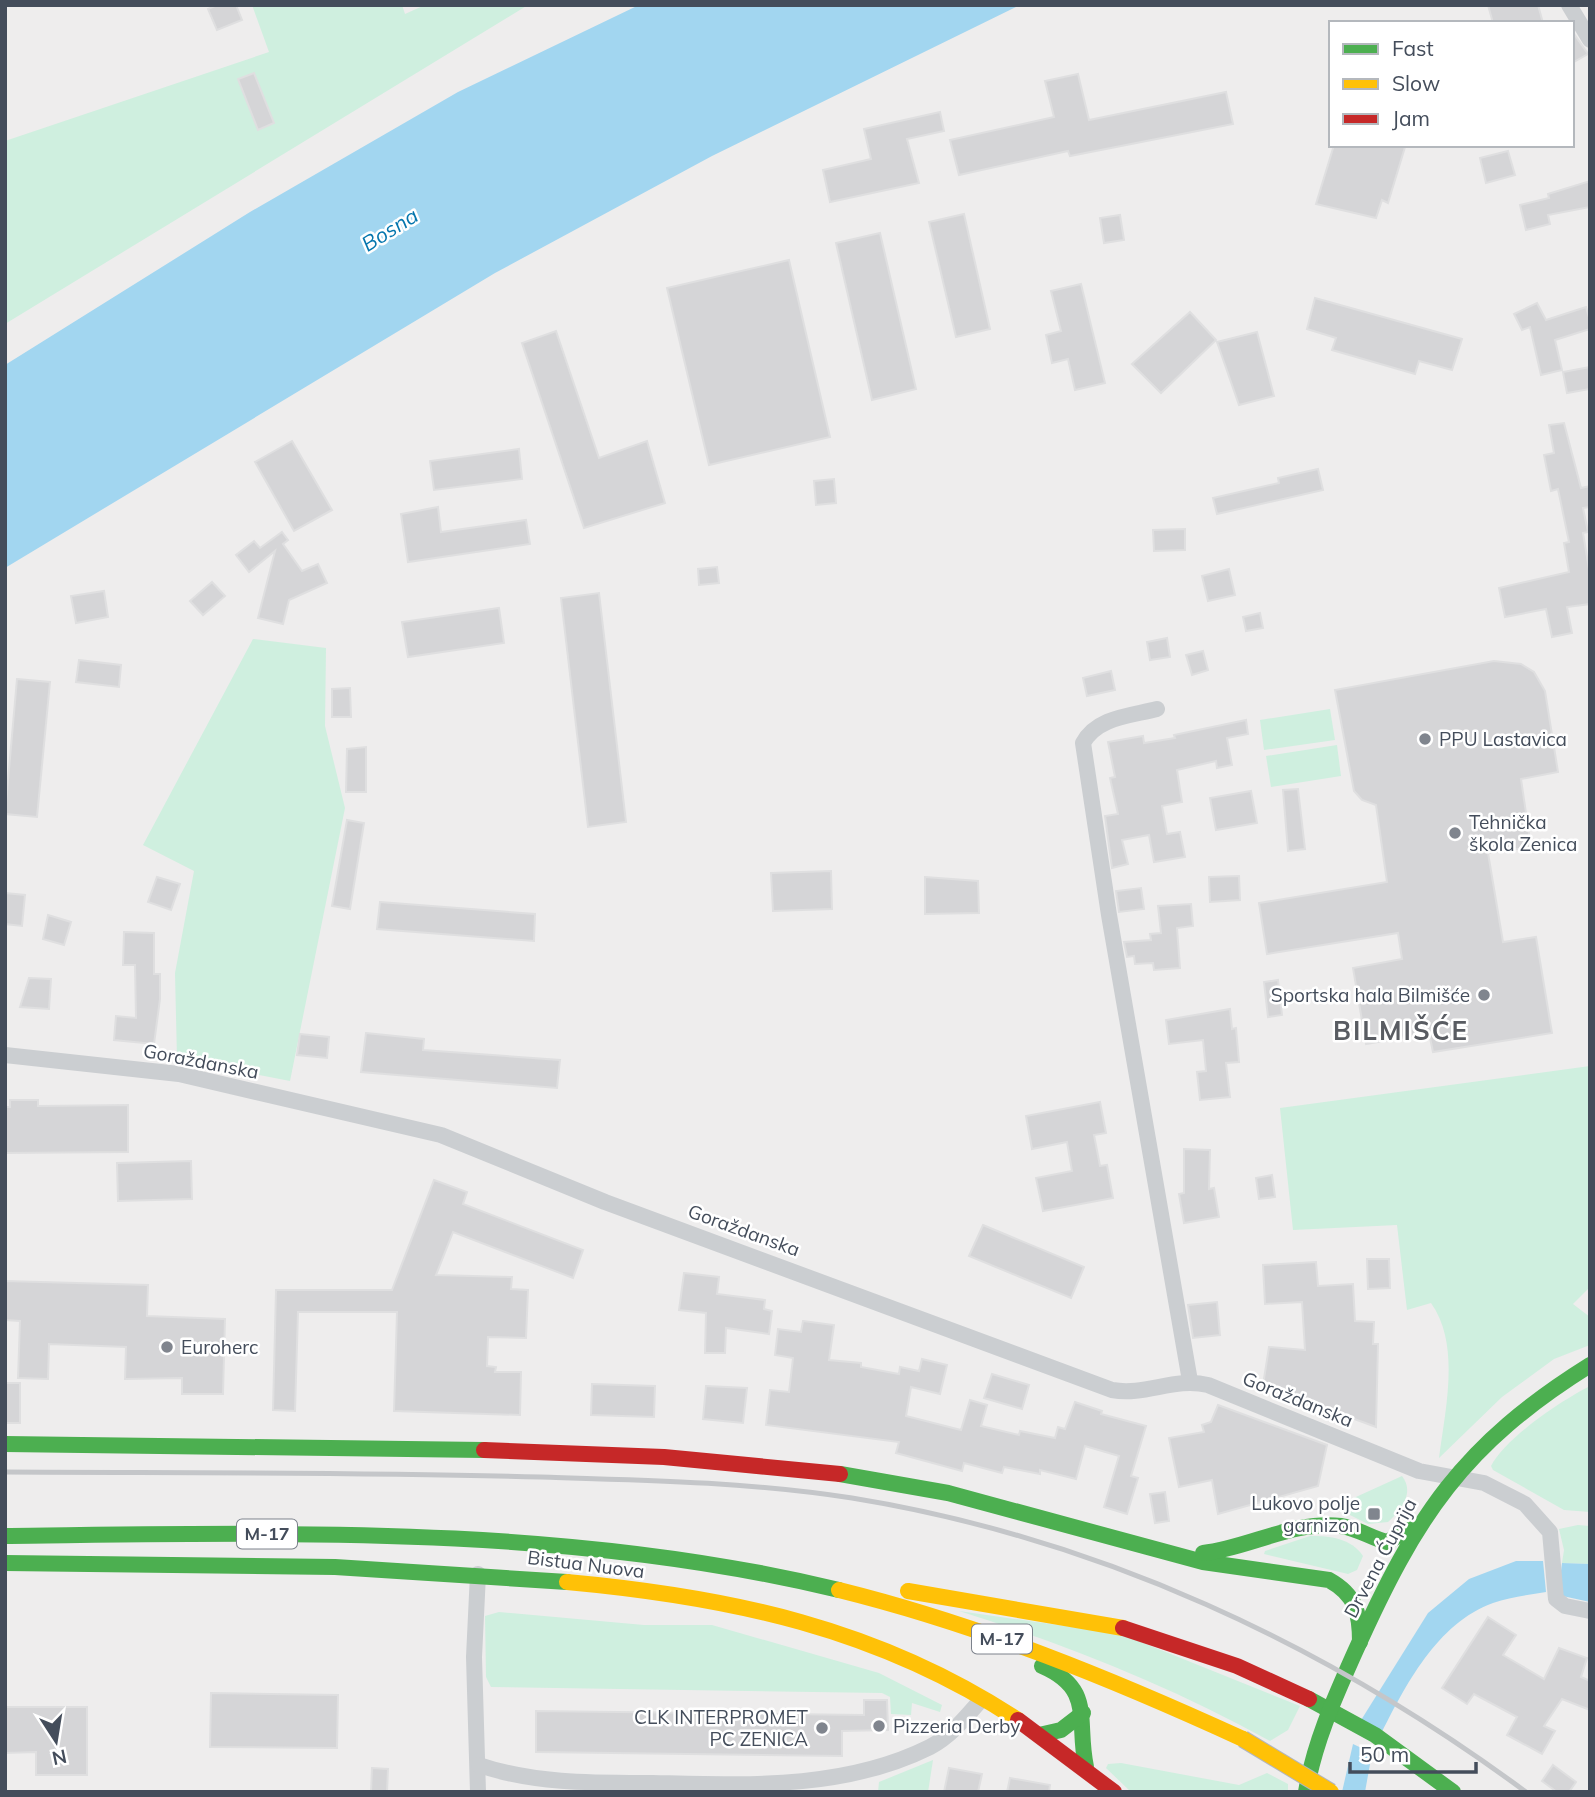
<svg xmlns="http://www.w3.org/2000/svg" width="1595" height="1797" font-family="Mulish,sans-serif">
	<rect width="100%" height="100%" fill="#eeeded"/>
	<g fill="#cfefdf">
		<path d="M252,5H402L405,14L425,5H528L5,324V141L269,52Z"/>
		<path d="M253,639L326,648L325,726L345,808L290,1081L177,1059L175,973L194,871L143,845Z"/>
		<path d="M1330,709L1335,740L1264,750L1260,720Z"/>
		<path d="M1337,745L1341,776L1271,787L1266,756Z"/>
		<path d="M1590,1066V1287L1573,1304L1590,1317V1345L1554,1359L1502,1397L1439,1458C1445,1410 1461,1345 1431,1303L1407,1310L1397,1225L1293,1230L1280,1108Z"/>
		<path d="M1590,1386V1512L1564,1510L1493,1470L1491,1466C1505,1438 1562,1400 1590,1386Z"/>
		<path d="M1402,1476C1415,1493 1401,1510 1388,1522L1368,1524L1334,1507Z"/>
		<path d="M1578,1525L1590,1526V1564L1562,1563L1564,1550L1559,1529Z"/>
		<path d="M1310,1536C1330,1536 1351,1538 1363,1556L1357,1570L1348,1574L1264,1554L1265,1551Z"/>
		<path d="M959,1611L1121,1634L1300,1706L1288,1730L1270,1741C1170,1686 1067,1645 959,1611Z"/>
		<path d="M499,1612L644,1625H712L879,1673L942,1705L940,1712L912,1703L911,1715L891,1714L890,1697L882,1693L491,1687L486,1677L485,1616Z"/>
		<path d="M933,1760L928,1792H878L879,1782Z"/>
		<path d="M1121,1763L1239,1785L1267,1773L1288,1784V1792H1131L1106,1768L1108,1764Z"/>
	</g>
	<g fill="#a2d6f0">
		<path d="M639,5H1020L712,156L495,273L5,568V365L250,212L458,92Z"/>
		<path d="M1516,1561H1543L1546,1592C1529,1595 1510,1597 1493,1603C1437,1623 1405,1686 1380,1736L1358,1725L1428,1613L1469,1579Z"/>
		<path d="M1562,1563L1590,1564V1602L1558,1595Z"/>
		<path d="M1353,1744L1372,1753L1365,1792H1342Z"/>
	</g>
	<g fill="#d5d5d7" stroke="#dfdfe0" stroke-width="2">
		<path d="M217,5H236L242,20L217,30L208,9Z"/>
		<path d="M1488,5H1538L1543,23H1493Z"/>
		<path d="M1572,31L1588,54L1572,63Z"/>
		<path d="M254,73L274,123L258,130L238,79Z"/>
		<path d="M1078,74L1089,120L1226,92L1233,124L1070,156L1068,151L959,175L950,140L1054,117L1045,81Z"/>
		<path d="M940,112L944,131L907,139L919,183L830,202L823,170L871,159L864,129Z"/>
		<path d="M1334,145L1405,147L1388,203L1382,200L1376,218L1316,204Z"/>
		<path d="M1508,151L1515,175L1486,183L1480,158Z"/>
		<path d="M1590,181V207L1548,215L1550,224L1526,230L1520,205L1549,198L1548,194Z"/>
		<path d="M964,214L990,329L956,337L929,222Z"/>
		<path d="M1120,215L1124,240L1104,243L1100,218Z"/>
		<path d="M880,233L916,389L872,400L836,243Z"/>
		<path d="M789,260L830,437L709,465L667,288Z"/>
		<path d="M1081,284L1105,383L1075,390L1068,359L1052,363L1046,335L1061,331L1051,291Z"/>
		<path d="M1315,298L1462,339L1452,370L1419,361L1415,374L1332,350L1336,338L1307,329Z"/>
		<path d="M1537,303L1546,320L1586,307L1590,321V329L1555,340L1562,370L1541,375L1530,327L1522,330L1514,314Z"/>
		<path d="M1190,312L1216,340L1161,393L1132,364Z"/>
		<path d="M556,331L599,458L647,441L665,503L584,528L522,343Z"/>
		<path d="M1257,332L1274,396L1239,405L1217,342Z"/>
		<path d="M1590,367V389L1567,393L1563,372Z"/>
		<path d="M1564,423L1581,488L1590,486V507L1583,508L1588,532L1583,533L1590,575V604L1567,607L1572,633L1552,637L1546,609L1505,617L1499,588L1569,572L1564,543L1569,542L1558,489L1551,491L1544,455L1554,453L1549,425Z"/>
		<path d="M292,441L332,510L294,531L255,462Z"/>
		<path d="M519,449L522,479L434,490L430,461Z"/>
		<path d="M1318,469L1323,490L1217,514L1213,498L1279,483L1278,478Z"/>
		<path d="M834,479L836,503L816,505L814,481Z"/>
		<path d="M438,507L441,532L526,520L530,544L408,562L401,514Z"/>
		<path d="M1185,529V550L1154,551L1153,530Z"/>
		<path d="M282,532L288,540L283,544L302,571L318,564L327,583L289,600L283,624L258,618L275,551L249,572L236,555L254,541L260,548Z"/>
		<path d="M717,567L719,583L699,585L698,569Z"/>
		<path d="M1229,569L1235,595L1208,601L1202,576Z"/>
		<path d="M212,582L225,596L203,615L190,601Z"/>
		<path d="M104,591L108,617L76,623L71,596Z"/>
		<path d="M599,593L626,822L588,827L561,598Z"/>
		<path d="M499,608L504,643L408,657L402,622Z"/>
		<path d="M1260,613L1263,628L1246,631L1243,617Z"/>
		<path d="M1167,638L1170,657L1150,660L1147,642Z"/>
		<path d="M1203,651L1208,670L1192,675L1186,655Z"/>
		<path d="M79,660L121,665L119,687L76,682Z"/>
		<path d="M1494,661L1521,664L1534,672L1545,691L1558,772L1521,779L1531,847L1488,853L1503,942L1536,937L1552,1033L1433,1052L1429,1033L1366,1044L1353,968L1402,959L1398,933L1267,954L1259,903L1387,882L1376,805L1362,800L1354,791L1335,690Z"/>
		<path d="M1111,671L1115,690L1087,696L1083,678Z"/>
		<path d="M17,679L50,682L37,817L5,814Z"/>
		<path d="M350,688L351,717H332V689Z"/>
		<path d="M1246,720L1248,734L1227,738L1232,765L1217,768L1216,761L1177,770L1182,802L1162,806L1167,834L1180,832L1185,857L1154,862L1149,835L1122,840L1128,864L1112,868L1105,816L1118,814L1110,778L1115,777L1108,742L1143,736L1144,743L1175,738L1174,735Z"/>
		<path d="M366,747V792H346L347,749Z"/>
		<path d="M1298,789L1305,849L1288,851L1283,790Z"/>
		<path d="M1251,791L1257,823L1216,830L1210,798Z"/>
		<path d="M347,820L364,823L350,909L332,906Z"/>
		<path d="M831,871L832,909L773,911L771,873Z"/>
		<path d="M1239,876L1240,900L1210,902L1209,877Z"/>
		<path d="M157,877L180,884L171,910L148,902Z"/>
		<path d="M925,877L978,881L979,913L925,914Z"/>
		<path d="M1141,888L1144,909L1119,912L1116,891Z"/>
		<path d="M5,893L25,895L22,926L5,924Z"/>
		<path d="M380,902L535,914L534,941L377,929Z"/>
		<path d="M1191,904L1193,926L1177,928L1180,968L1154,970L1153,963L1135,964L1134,956L1127,957L1124,942L1151,940L1150,934L1161,933L1158,906Z"/>
		<path d="M48,915L71,922L64,945L43,939Z"/>
		<path d="M124,932L154,933V974H160V999L154,1044L114,1040L116,1016L136,1018L135,965H123Z"/>
		<path d="M29,978L51,979L49,1009L20,1007Z"/>
		<path d="M1278,980L1282,1015L1268,1017L1264,982Z"/>
		<path d="M1230,1009L1232,1029L1236,1028L1239,1062L1226,1063L1230,1097L1200,1100L1197,1072L1206,1071L1203,1040L1169,1044L1166,1020Z"/>
		<path d="M366,1033L424,1039L423,1050L560,1060L557,1088L361,1072Z"/>
		<path d="M300,1034L329,1037L327,1058L297,1055Z"/>
		<path d="M10,1100H38V1106L128,1105V1152L5,1153V1107H10Z"/>
		<path d="M1100,1102L1106,1133L1094,1135L1100,1166L1107,1165L1113,1198L1043,1211L1036,1178L1072,1171L1067,1142L1032,1149L1026,1116Z"/>
		<path d="M1184,1149L1210,1150L1209,1189L1214,1188L1219,1217L1184,1223L1179,1194L1184,1193Z"/>
		<path d="M191,1161L192,1199L118,1201L117,1163Z"/>
		<path d="M1272,1175L1275,1197L1259,1199L1256,1178Z"/>
		<path d="M434,1180L467,1192L463,1204L583,1250L573,1278L453,1232L436,1275L512,1277L511,1289L528,1290L526,1338L488,1337L487,1366L496,1367L495,1372H521L520,1415L394,1411L397,1312H298L295,1411L273,1410L276,1290H392Z"/>
		<path d="M983,1225L1084,1267L1071,1298L969,1256Z"/>
		<path d="M1367,1259H1389L1390,1288L1368,1289Z"/>
		<path d="M1316,1262L1318,1286L1353,1284L1355,1321L1374,1322L1373,1344H1378L1376,1427L1263,1385L1269,1347L1305,1350L1302,1302L1265,1304L1263,1265Z"/>
		<path d="M684,1273L719,1277L717,1294L765,1300L764,1309L772,1311L769,1334L726,1328L725,1353H705L706,1313L679,1310Z"/>
		<path d="M5,1281L148,1285L147,1316L225,1319L223,1394H182V1378L125,1379L126,1347L49,1344L48,1379L18,1378L20,1321L5,1320Z"/>
		<path d="M1217,1302L1220,1335L1193,1338L1188,1305Z"/>
		<path d="M803,1321L834,1325L829,1360L861,1363V1367L899,1374L900,1367L919,1371L922,1359L947,1365L940,1394L911,1387L906,1416L961,1430L970,1400L987,1405L981,1426L1019,1435L1020,1431L1055,1438L1058,1427L1065,1429L1075,1402L1102,1411L1101,1414L1146,1426L1131,1476L1138,1478L1127,1514L1104,1507L1119,1456L1085,1446L1076,1479L1040,1470V1474L1004,1467L1002,1473L964,1463L962,1471L896,1453L899,1442L766,1425L770,1390L789,1392L793,1358L775,1355L778,1329L801,1332Z"/>
		<path d="M992,1374L1029,1385L1022,1409L984,1398Z"/>
		<rect x="5" y="1383" width="15" height="40"/>
		<path d="M592,1384L655,1386L654,1417L591,1415Z"/>
		<path d="M706,1386L747,1388L743,1423L703,1419Z"/>
		<path d="M1218,1405L1327,1445L1318,1486L1218,1514L1212,1480L1179,1487L1169,1438L1204,1432L1202,1425L1211,1422Z"/>
		<path d="M1165,1492L1169,1521L1155,1523L1150,1494Z"/>
		<path d="M1488,1617L1516,1635L1503,1655L1544,1679L1559,1648L1587,1658L1581,1677L1590,1681V1710L1562,1699L1544,1726L1555,1731L1542,1754L1507,1735L1517,1717L1474,1694L1467,1704L1442,1688Z"/>
		<path d="M211,1693L338,1695L337,1748L210,1747Z"/>
		<path d="M864,1700H887L888,1730L842,1731V1756L536,1752V1711L864,1715Z"/>
		<path d="M5,1707H87V1775H36V1752L5,1753Z"/>
		<path d="M1553,1765L1576,1782L1569,1792H1557L1542,1781Z"/>
		<path d="M372,1768L388,1769L387,1792H371Z"/>
		<path d="M949,1768L982,1774L978,1792H944Z"/>
		<path d="M1010,1778L1050,1785L1049,1792H1007Z"/>
	</g>
	<g fill="none" stroke-linecap="round" stroke-linejoin="round">
		<g stroke="#cbced1" stroke-width="16">
			<path d="M1569,5L1590,40"/>
			<path d="M1157,709C1130,716 1097,717 1083,743L1109,915L1190,1381"/>
			<path d="M5,1055L179,1074L441,1135L605,1202L1112,1390C1146,1396 1174,1377 1208,1385L1419,1471L1484,1483L1525,1504L1550,1532L1556,1599L1565,1606L1590,1611"/>
			<path d="M478,1574L474,1657L478,1792"/>
			<path d="M479,1765C535,1784 595,1783 653,1783C746,1785 844,1790 930,1747C951,1736 966,1717 981,1700"/>
		</g>
		<g stroke="#4caf50" stroke-width="16">
			<path d="M5,1444L484,1450"/>
			<path d="M840,1474L948,1493L1203,1562L1329,1580C1356,1595 1360,1613 1360,1642"/>
			<path d="M5,1536C283,1533 567,1524 839,1590"/>
			<path d="M1203,1553C1249,1548 1294,1520 1341,1526C1357,1528 1371,1538 1387,1542L1417,1526"/>
			<path d="M5,1563L335,1567L567,1582"/>
			<path d="M1042,1666C1095,1689 1076,1720 1086,1767"/>
			<path d="M1309,1699L1375,1735L1453,1792"/>
			<path d="M1039,1735L1061,1730L1083,1713"/>
			<path d="M1306,1792C1314,1743 1335,1697 1355,1652C1416,1516 1462,1445 1590,1365"/>
		</g>
		<g stroke="#ffc107" stroke-width="16">
			<path d="M567,1582C730,1597 878,1628 1018,1720"/>
			<path d="M839,1590C980,1625 1112,1679 1243,1739"/>
			<path d="M908,1591L1123,1628"/>
		</g>
		<g stroke="#c62828" stroke-width="16">
			<path d="M484,1450L664,1457L840,1474"/>
			<path d="M1123,1628L1237,1666L1309,1699"/>
			<path d="M1018,1720L1114,1792"/>
		</g>
		<path stroke="#c4c6c9" stroke-width="5" d="M5,1472C184,1473 362,1472 541,1477C644,1480 750,1482 852,1498C1098,1538 1326,1644 1526,1792"/>
		<g stroke="#b2b5be" stroke-width="18" stroke-linecap="butt">
			<path id="slow-bridge" d="M1243,1739L1331,1792"/>
		</g>
		<use href="#slow-bridge" stroke="#ffc107" stroke-width="16"/>
	</g>
	<g fill="#80858e" stroke="#fff" stroke-width="2.5">
		<circle cx="1425" cy="739" r="7"/>
		<circle cx="1455" cy="833" r="7"/>
		<circle cx="1484" cy="995" r="7"/>
		<circle cx="167" cy="1347" r="7"/>
		<rect x="1367" y="1507" width="14" height="14" rx="3.5"/>
		<circle cx="879" cy="1726" r="7"/>
		<circle cx="822" cy="1728" r="7"/>
	</g>
	<g text-anchor="middle" stroke-width="5" stroke-linejoin="round" paint-order="stroke">
		<g fill="#fff" stroke="#7c828c" stroke-width="2">
			<rect x="237" y="1519.5" width="60" height="29" rx="5"/>
			<rect x="972" y="1624.5" width="60" height="29" rx="5"/>
		</g>
		<g font-size="18" font-weight="bold" fill="#444d5b">
			<text x="267" y="1540">M-17</text>
			<text x="1002" y="1645">M-17</text>
		</g>
		<g font-size="19" fill="#444d5b" stroke="#fff" text-anchor="start">
			<text x="1439" y="746">PPU Lastavica</text>
			<text x="1469" y="829">Tehnička<tspan x="1469" dy="22">škola Zenica</tspan></text>
			<text x="1470" y="1002" text-anchor="end">Sportska hala Bilmišće</text>
			<text x="181" y="1354">Euroherc</text>
			<text x="1360" y="1510" text-anchor="end">Lukovo polje<tspan x="1360" dy="22">garnizon</tspan></text>
			<text x="808" y="1724" text-anchor="end">CLK INTERPROMET<tspan x="808" dy="22">PC ZENICA</tspan></text>
			<text x="893" y="1733">Pizzeria Derby</text>
		</g>
		<g font-size="19" fill="#444d5b" stroke="#fff">
			<text transform="translate(201 1061) rotate(11)" y="7">Goraždanska</text>
			<text transform="translate(744 1230) rotate(20)" y="7">Goraždanska</text>
			<text transform="translate(1298 1399) rotate(22)" y="7">Goraždanska</text>
			<text transform="translate(1380 1558) rotate(-62)" y="7">Drvena Ćuprija</text>
			<text transform="translate(586 1564) rotate(7)" y="7">Bistua Nuova</text>
		</g>
		<g font-size="21" font-style="italic" fill="#0476ae" stroke="#fff">
			<text transform="translate(390 230) rotate(-32)" y="7">Bosna</text>
		</g>
		<g font-size="26" font-weight="bold" letter-spacing="2" fill="#595c62" stroke="#fff">
			<text x="1401" y="1040">BILMIŠĆE</text>
		</g>
	</g>
	<rect width="1595" height="1797" fill="none" stroke="#444d5b" stroke-width="14"/>
	<rect x="1329" y="21" width="245" height="126" fill="#ffffff" stroke="#b4b8bd" stroke-width="2"/>
	<rect x="1343" y="44" width="35" height="10" fill="#4caf50" stroke="#b4b8bd" stroke-width="2"/>
	<text x="1392" y="56" font-size="21" fill="#444d5b">Fast</text>
	<rect x="1343" y="79" width="35" height="10" fill="#ffc107" stroke="#b4b8bd" stroke-width="2"/>
	<text x="1392" y="91" font-size="21" fill="#444d5b">Slow</text>
	<rect x="1343" y="114" width="35" height="10" fill="#c62828" stroke="#b4b8bd" stroke-width="2"/>
	<text x="1392" y="126" font-size="21" fill="#444d5b">Jam</text>
	<g transform="translate(56 1741) rotate(168)" stroke="#ffffff" stroke-width="5" paint-order="stroke">
	<path d="M0-5L12 26L0 18L-12 26Z" fill="#444d5b"/>
	<text y="-10" font-size="19" font-weight="bold" text-anchor="middle" fill="#444d5b">N</text>
	</g>
	<path d="M1350 1762v10h126v-10" fill="none" stroke="#444d5b" stroke-width="3.5"/>
	<text x="1360" y="1762" font-size="21" fill="#444d5b" stroke="#ffffff" stroke-width="5" paint-order="stroke">50 m</text>
</svg>
